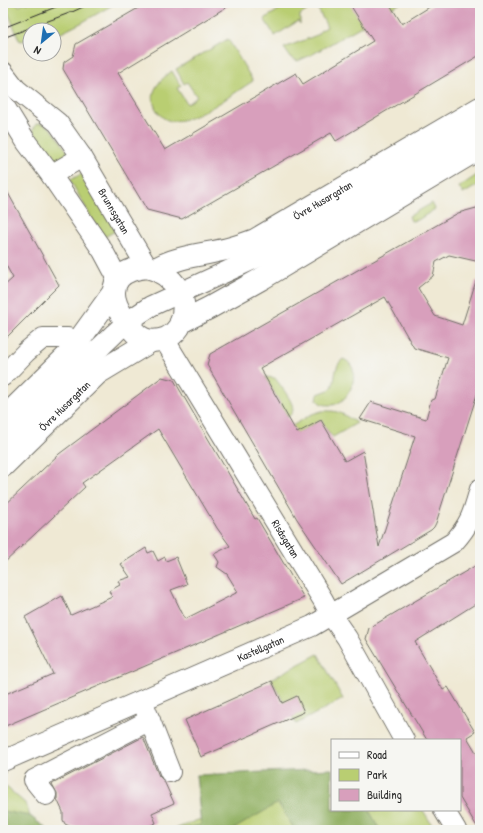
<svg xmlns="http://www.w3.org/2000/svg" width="483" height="833" font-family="'Patrick Hand',sans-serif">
	<rect width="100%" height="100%" fill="#f6f6f2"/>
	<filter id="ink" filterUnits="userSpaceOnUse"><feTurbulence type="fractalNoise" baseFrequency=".025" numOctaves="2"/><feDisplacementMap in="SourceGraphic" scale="8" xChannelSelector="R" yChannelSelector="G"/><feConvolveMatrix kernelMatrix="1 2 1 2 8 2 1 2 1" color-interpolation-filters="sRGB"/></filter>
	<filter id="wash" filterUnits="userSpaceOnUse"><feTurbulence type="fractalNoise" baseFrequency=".012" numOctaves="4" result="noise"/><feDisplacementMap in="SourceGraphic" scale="16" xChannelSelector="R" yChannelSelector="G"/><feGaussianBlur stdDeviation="0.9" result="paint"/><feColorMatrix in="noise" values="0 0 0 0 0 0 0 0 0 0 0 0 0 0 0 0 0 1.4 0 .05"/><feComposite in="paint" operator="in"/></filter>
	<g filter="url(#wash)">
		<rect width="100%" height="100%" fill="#efe9d4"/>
		<g fill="#b9ce72" stroke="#727c4e">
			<path d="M3,3H17L19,6L25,3H116L81,23L57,35L54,36V30H30V38L22,41L19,40L8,12L3,14Z"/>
			<path d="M290,3H401L313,54L298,61L291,58L284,48L317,35L320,31L327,27L316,5L300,15V24L298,21L275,36L264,19Z"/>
			<path d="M228,39L253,81C234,93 208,113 186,119C182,120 177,121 173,121C160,121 150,104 154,92C157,83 165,76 172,71L181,86L177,88L187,104L197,97L187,82L184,84L176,69Z"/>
			<path d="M40,123C53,125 60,142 68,152L67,155C65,157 61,160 58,160C51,161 36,136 33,130L36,124Z"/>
			<path d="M83,173L117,230L103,238L70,180Z"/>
			<path d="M480,173V184L463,194L459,187Z"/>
			<path d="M432,203L435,209L418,220L411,221L409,216Z"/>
			<path d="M343,359C364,366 351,403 332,405C325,405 321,405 317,400L318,394L331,389C337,379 333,366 343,359Z"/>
			<path d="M265,377L275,378C280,385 293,401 293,409C293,413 290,415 288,417Z"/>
			<path d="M322,411C340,410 342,414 357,423L333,437L329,433L321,420L297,433L292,426L312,414Z"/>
			<path d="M318,654L343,699L296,724L271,679Z"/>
			<path d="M3,784L26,804L30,816L48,830H3Z"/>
			<path d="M290,794L332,810H423L435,830H172L198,820Z"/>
		</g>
		<g fill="#92b164" stroke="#5e6e48">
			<path d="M332,769V810H369L380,830H295L278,803L232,830H172L201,825L196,775Z"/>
			<path d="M3,811L30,816L48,830H3Z"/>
		</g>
		<g id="blocks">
			<g fill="#d89fbc" fill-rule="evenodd">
				<path d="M147,3H233L118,73L165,150L296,73L303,84L373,41L349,3H389L402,24L436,3H480V55L336,141L331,133L182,219L147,210L63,69L64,62L73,56L76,44Z"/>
				<path d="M3,184L59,285L3,341V287L13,278L3,260Z"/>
				<path d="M480,207V262L449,255L436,262L433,276L418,288L435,316L462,325L476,281H480V385L436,523L434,527L431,530L341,584L297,519L207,365L210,354L458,213ZM385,297L414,348L448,358L435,399L431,400L426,419L371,402L360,419L415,436L379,547L363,451L345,461L321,420L297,433L260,368Z"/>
				<path d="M162,377L174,380L255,519L257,518L304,598L3,727V695L53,674L25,617L62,596L71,615L112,597L109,591L120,585L118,581L130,577L121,564L146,548L148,553L153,551L158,561L165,557L166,561L176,557L187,584L171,590L185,619L238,592L227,574L217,567L219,562L214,554L230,546L217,528L158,429L82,483L85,487L3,564V507L59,454Z"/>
				<path d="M480,563V601L415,642L443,690L448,687L475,732L467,737L480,759V830H479L460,798V740H427L366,639L369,628Z"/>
				<path d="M272,681L282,703L297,696L304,712L201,757L185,720Z"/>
				<path d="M143,737L159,776L164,781L174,803L152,813L156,823L140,830H86L84,826L71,827L65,824L63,820V812L57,799V793L52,784Z"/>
			</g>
		</g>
	</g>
	<g filter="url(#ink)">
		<use href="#blocks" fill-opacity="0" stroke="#706e66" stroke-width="1"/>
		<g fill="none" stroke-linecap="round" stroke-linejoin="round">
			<g stroke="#706e66" stroke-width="22">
				<g id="minor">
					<path id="s1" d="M3,72L16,89L58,123L82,157L147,267"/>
					<path d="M3,104L27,143L51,175L103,251L118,279"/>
					<path d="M51,175L82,157"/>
					<path id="s2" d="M164,339L323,600L331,615L347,638L404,740"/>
					<path d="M3,376L26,352L43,338H68L79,342"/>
					<path d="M3,441L115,333L127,322L151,306L265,254L427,160L480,128"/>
					<path d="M145,708L170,772"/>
					<path id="s3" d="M3,761L312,626L454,542C471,523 473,513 480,489"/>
					<path d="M46,795L34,780L150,720"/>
					<path d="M444,810L456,830"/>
				</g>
			</g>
			<g stroke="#706e66" stroke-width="24">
				<g id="major">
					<path d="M147,267C173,273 193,301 179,327C174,334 168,339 160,340C155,341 149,341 144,339C132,334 113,306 114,292C114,287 116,282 119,278C126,270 137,268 147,267Z"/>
					<path id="s4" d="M155,269C180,255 205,255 231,248C239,246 247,243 255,240L480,108"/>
					<path d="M181,322L209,308L261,279L480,148"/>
					<path d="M3,419L69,354L113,293"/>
					<path id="s5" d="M3,466L98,373L151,341"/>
				</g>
			</g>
			<use href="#minor" stroke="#fff" stroke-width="20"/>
			<use href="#major" stroke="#fff" stroke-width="22"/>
			<g stroke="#2b2b2b" stroke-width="1">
				<path d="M3,28L66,3"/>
				<path d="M3,38L72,12L92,3"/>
			</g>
		</g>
	</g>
	<g text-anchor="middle" stroke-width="3" stroke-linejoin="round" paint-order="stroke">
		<g font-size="11" fill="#2b2b2b" stroke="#f6f6f2">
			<text dy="4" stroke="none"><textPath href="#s4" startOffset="183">Övre Husargatan</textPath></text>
			<text dy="4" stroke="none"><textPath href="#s1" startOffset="180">Brunnsgatan</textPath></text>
			<text dy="4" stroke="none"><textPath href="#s5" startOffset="86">Övre Husargatan</textPath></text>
			<text dy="4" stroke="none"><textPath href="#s2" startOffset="234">Risåsgatan</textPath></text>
			<text dy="4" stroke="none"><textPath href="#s3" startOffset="281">Kastellgatan</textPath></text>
		</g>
	</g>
	<rect width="483" height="833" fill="none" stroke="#f6f6f2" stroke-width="16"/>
	<rect x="331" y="739" width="130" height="72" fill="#f6f6f2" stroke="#a5a5a2"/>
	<rect x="339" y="752" width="20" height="6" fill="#ffffff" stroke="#a5a5a2"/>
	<text x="367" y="759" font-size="12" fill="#2b2b2b">Road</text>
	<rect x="339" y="769" width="20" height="12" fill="#b9ce72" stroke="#a5a5a2"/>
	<text x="367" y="779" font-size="12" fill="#2b2b2b">Park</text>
	<rect x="339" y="789" width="20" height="12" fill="#d89fbc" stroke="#a5a5a2"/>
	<text x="367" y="799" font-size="12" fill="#2b2b2b">Building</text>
	<g transform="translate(42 42) rotate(209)"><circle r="19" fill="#f6f6f2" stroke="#a5a5a2"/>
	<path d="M0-3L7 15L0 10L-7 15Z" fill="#1f6fb2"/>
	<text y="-6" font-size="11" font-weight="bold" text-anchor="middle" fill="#2b2b2b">N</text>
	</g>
</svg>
